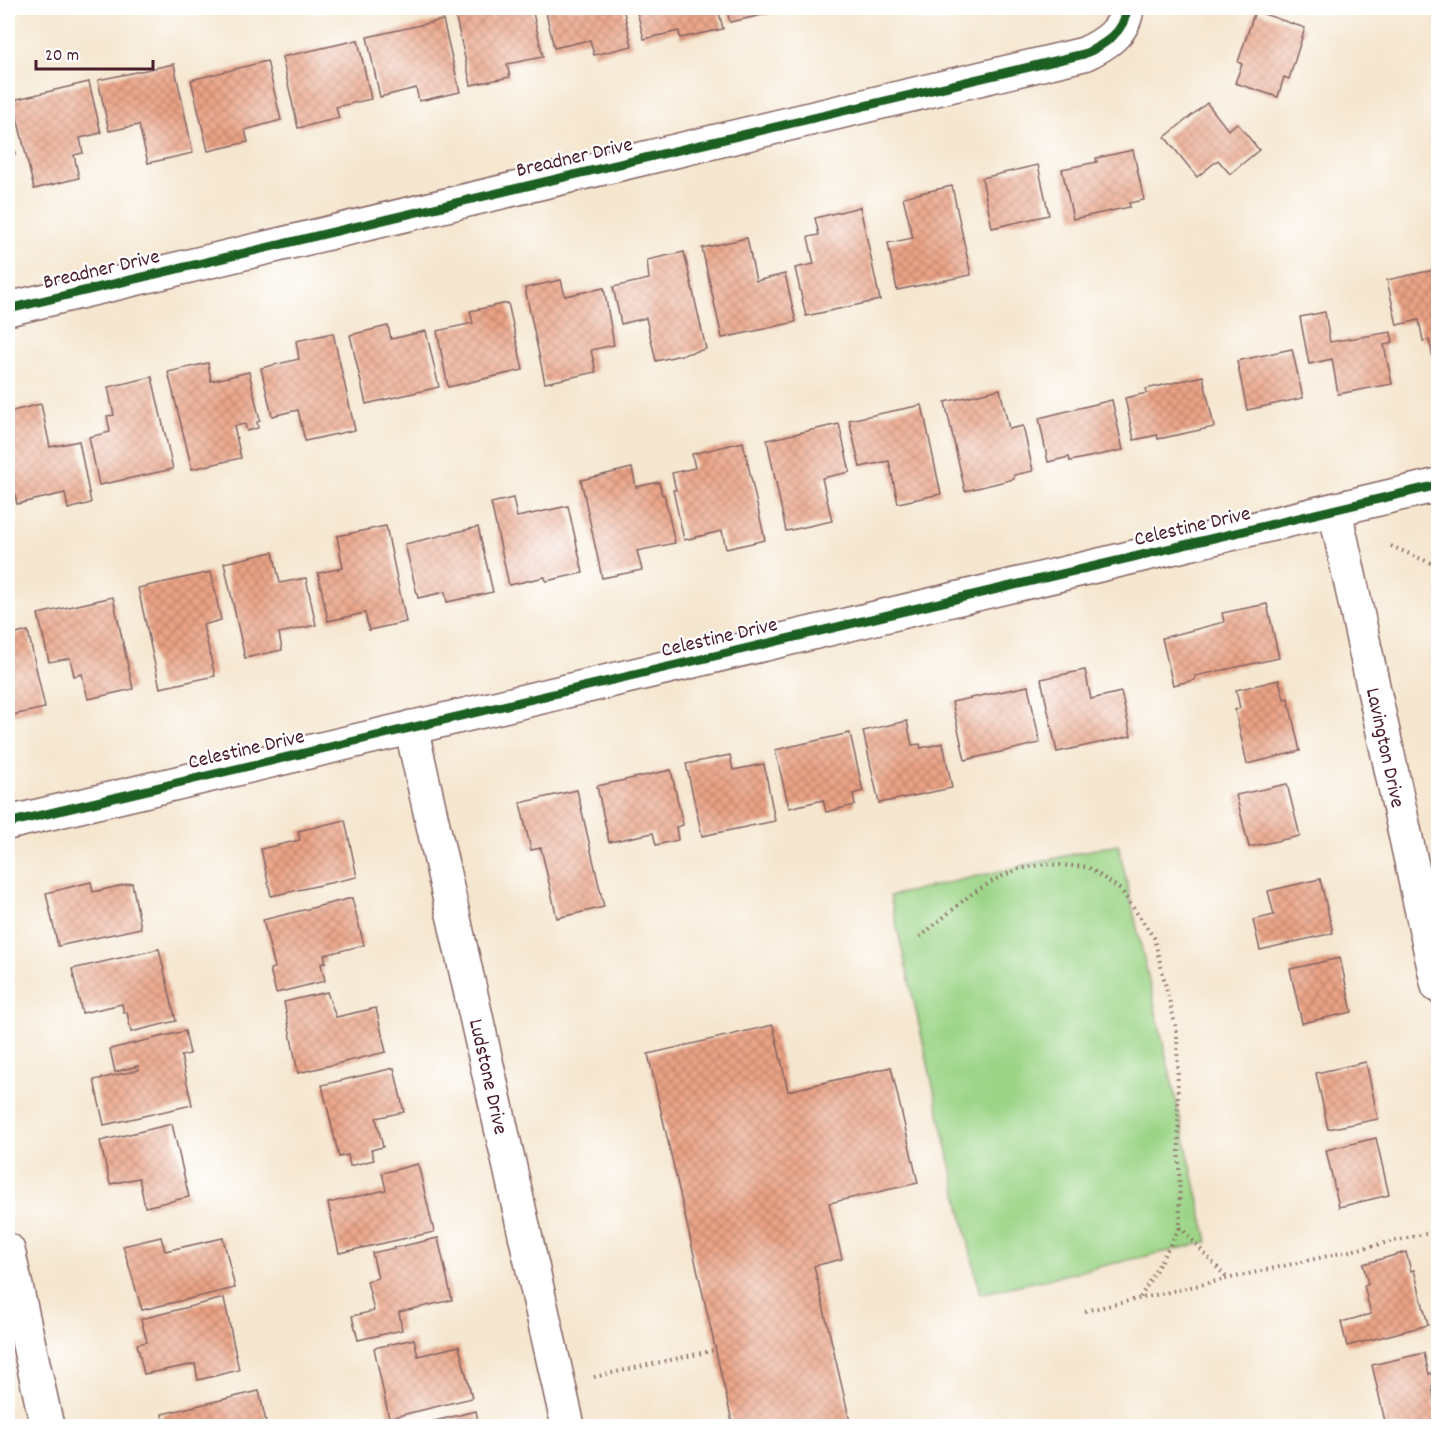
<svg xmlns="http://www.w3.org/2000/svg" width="1446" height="1434" font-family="Dekko,sans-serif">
	<defs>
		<pattern id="building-cross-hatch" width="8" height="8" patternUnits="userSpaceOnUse" patternTransform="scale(1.5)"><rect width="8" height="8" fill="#eba385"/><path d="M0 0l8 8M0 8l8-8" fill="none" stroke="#c0846d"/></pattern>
	</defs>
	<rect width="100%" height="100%" fill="#fff"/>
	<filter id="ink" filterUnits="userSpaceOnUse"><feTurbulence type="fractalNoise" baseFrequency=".0167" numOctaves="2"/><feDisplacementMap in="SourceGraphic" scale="12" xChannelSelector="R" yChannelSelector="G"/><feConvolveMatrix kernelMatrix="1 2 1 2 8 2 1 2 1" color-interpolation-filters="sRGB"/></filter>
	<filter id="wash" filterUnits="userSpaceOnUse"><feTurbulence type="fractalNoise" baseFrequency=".008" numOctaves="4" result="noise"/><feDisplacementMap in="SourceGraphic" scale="24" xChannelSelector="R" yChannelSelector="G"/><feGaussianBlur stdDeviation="1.35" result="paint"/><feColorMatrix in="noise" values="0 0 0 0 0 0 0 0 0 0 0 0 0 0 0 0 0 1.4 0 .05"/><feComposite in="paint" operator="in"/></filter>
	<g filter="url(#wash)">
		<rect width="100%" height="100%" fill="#f5e6cf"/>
		<path fill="#9dd588" stroke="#747a5a" stroke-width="1.5" d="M1118,844L1208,1242L980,1294L890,896Z"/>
		<g id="blocks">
			<g fill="url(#building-cross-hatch)">
				<path d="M484,8H532L543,57L507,64L510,77L471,85L455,14Z"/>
				<path d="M545,8H623L632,46L594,55L590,40L554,48Z"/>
				<path d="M636,8H718L723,29L680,38L679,31L644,39Z"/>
				<path d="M726,8H770L771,13L730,22Z"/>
				<path d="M1255,11L1305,28L1289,79L1284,77L1278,97L1235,83L1242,64L1238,62Z"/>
				<path d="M443,20L460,92L419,101L416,88L380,97L367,37Z"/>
				<path d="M358,40L371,99L336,107L339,118L298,128L282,57Z"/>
				<path d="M267,61L281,120L245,130L248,142L208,151L191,80Z"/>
				<path d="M174,64L193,153L148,163L139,125L109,131L98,80Z"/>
				<path d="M89,82L101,133L80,138L83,153L74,155L79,178L34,189L13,100Z"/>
				<path d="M1207,103L1228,130L1237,123L1259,150L1230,174L1218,160L1197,177L1165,137Z"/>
				<path d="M8,124L15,154L8,156Z"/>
				<path d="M1133,150L1144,200L1129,203L1130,207L1073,219L1062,169L1097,162L1096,158Z"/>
				<path d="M1038,165L1049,215L992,228L982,178Z"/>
				<path d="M952,186L971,275L897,290L888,243L913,238L903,197Z"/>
				<path d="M860,207L880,300L806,316L795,268L814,264L808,237L819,235L815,218Z"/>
				<path d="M747,238L756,281L785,274L796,322L722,338L702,248Z"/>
				<path d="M684,252L706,349L656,361L646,318L621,324L613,287L649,279L647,260Z"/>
				<path d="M1438,269V377L1429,340L1423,341L1419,320L1397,325L1387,280Z"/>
				<path d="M561,280L565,296L604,288L614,345L591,350L596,372L545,383L525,288Z"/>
				<path d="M508,303L523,370L448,387L437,331L473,323L470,311Z"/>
				<path d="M1325,312L1330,342L1391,332L1393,343L1384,345L1392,384L1338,394L1332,359L1309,364L1300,317Z"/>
				<path d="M388,326L391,339L426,331L439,387L366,404L350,335Z"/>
				<path d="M333,333L355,430L305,441L298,410L272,416L261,368L299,359L296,341Z"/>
				<path d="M1292,349L1303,398L1247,410L1237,361Z"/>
				<path d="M208,363L211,381L249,372L260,421L257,422L258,428L247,431L245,424L234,426L241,458L192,469L168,372Z"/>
				<path d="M1203,376L1214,427L1158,439L1157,435L1134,440L1125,398L1147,393L1146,389Z"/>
				<path d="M152,377L173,469L99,485L89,437L110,432L107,416L114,415L108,387Z"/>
				<path d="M1000,389L1009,429L1023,426L1033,471L1014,475V479L965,491L945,402Z"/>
				<path d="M1112,400L1123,450L1070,461L1069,457L1048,462L1039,418Z"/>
				<path d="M41,404L50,447L79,441L91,503L68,509L65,493L17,504L8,463V412Z"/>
				<path d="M922,405L941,494L898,503L889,461L860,467L849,420Z"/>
				<path d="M839,424L850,472L822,478L832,521L786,531L767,440Z"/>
				<path d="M743,442L765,540L726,549L722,531L684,540L673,490H676L672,473L695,468L692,454Z"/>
				<path d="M632,468L636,487L659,482L662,495L664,494L675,543L637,551L642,570L602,578L581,480Z"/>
				<path d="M513,498L517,517L568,506L583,573L546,581L545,577L509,585L491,503Z"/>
				<path d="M386,526L406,622L369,630L365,613L328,621L318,573L343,568L337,536Z"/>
				<path d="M478,527L493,592L447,602L445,592L418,598L405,544Z"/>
				<path d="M273,552L280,583L306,578L316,625L279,633L282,650L245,658L224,563Z"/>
				<path d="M211,572L221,620L203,625L215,676L160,688L138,588Z"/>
				<path d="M113,597L133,689L88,699L82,674L74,676L70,658L49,662L38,614Z"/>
				<path d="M1267,604L1279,658L1195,676V680L1173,685L1162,638L1224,622L1222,613Z"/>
				<path d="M8,618L12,635L28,631L45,708L8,716Z"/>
				<path d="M1085,670L1091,699L1121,692L1131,736L1057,752L1041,679Z"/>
				<path d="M1279,680L1284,699L1288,698L1300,751L1247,764L1235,710L1240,708L1236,690Z"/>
				<path d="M1028,686L1040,743L965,760L952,702Z"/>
				<path d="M907,721L912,745L920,744L921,748L943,743L952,788L879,803L863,731Z"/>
				<path d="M850,733L863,791L853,794L855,805L826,812L823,800L789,808L775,750Z"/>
				<path d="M730,755L733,770L764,764L775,821L702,836L686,764Z"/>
				<path d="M671,770L683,825L676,827L678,840L656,845L653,833L609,842L597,786Z"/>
				<path d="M1287,784L1300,836L1249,847L1236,795Z"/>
				<path d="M577,790L604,907L557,918L541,848L531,850L520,803Z"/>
				<path d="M345,820L357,877L271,896L261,849L300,840L298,831Z"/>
				<path d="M1320,879L1333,933L1260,950L1253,920L1274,915L1268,891Z"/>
				<path d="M91,882L93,892L132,883L141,928L58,946L46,893Z"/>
				<path d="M352,898L364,945L324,955L326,962L321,964L325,981L276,993L270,969L275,968L263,920Z"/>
				<path d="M159,949L176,1021L131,1032L127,1012L124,1013L122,1004L82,1013L72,969Z"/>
				<path d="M1340,958L1352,1012L1302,1023L1290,969Z"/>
				<path d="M327,992L336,1017L376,1008L386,1052L298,1073L284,1002Z"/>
				<path d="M773,1025L788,1091L891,1067L918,1183L829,1203L842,1259L814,1266L851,1426H733L648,1054Z"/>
				<path d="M185,1031L190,1054L181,1056L192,1105L104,1125L94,1080L139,1070L138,1066L115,1072L110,1049Z"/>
				<path d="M1366,1062L1378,1119L1328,1129L1316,1073Z"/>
				<path d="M394,1068L404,1112L376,1118L383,1147L371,1150L374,1160L350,1166L348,1155L339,1157L322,1085Z"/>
				<path d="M172,1124L189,1197L145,1207L139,1178L110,1184L100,1141Z"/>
				<path d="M1376,1138L1389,1195L1339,1207L1326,1150Z"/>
				<path d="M418,1164L434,1232L339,1253L328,1203L386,1190L382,1173Z"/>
				<path d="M161,1237L165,1251L223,1238L235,1288L142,1310L123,1246Z"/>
				<path d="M438,1238L452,1300L399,1312L402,1330L358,1340L352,1316L374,1311L367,1281L378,1278L372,1253Z"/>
				<path d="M1406,1252L1411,1271L1414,1270L1428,1325L1347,1346L1341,1322L1371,1314L1364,1286L1368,1284L1363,1264Z"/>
				<path d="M224,1298L239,1370L198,1380L195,1364L144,1374L137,1344L147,1342L141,1319Z"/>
				<path d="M414,1339L418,1356L459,1346L472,1398L389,1418L374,1348Z"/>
				<path d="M1424,1353L1429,1374L1433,1373L1436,1386H1432L1438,1426H1386L1372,1365Z"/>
				<path d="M259,1391L267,1426H164L162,1414Z"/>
				<path d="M476,1411L479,1426H414Z"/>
			</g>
		</g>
	</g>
	<g filter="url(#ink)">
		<use href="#blocks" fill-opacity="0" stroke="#866564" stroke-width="1.5"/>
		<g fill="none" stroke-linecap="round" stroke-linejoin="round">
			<g stroke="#866564" stroke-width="36">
				<g id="street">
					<path d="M8,309L1084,54C1104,45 1125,32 1127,8"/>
					<path id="s1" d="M1335,510L1438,986"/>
					<path id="s2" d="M411,727L568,1426"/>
					<path d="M8,823L1438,485"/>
					<path d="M8,1250L47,1426"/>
				</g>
			</g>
			<g stroke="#866564" stroke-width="4" stroke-dasharray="1.5 4.5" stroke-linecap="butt">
				<path d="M1391,546L1438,566"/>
				<path d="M920,937L970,895L996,879L1018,869L1046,864L1088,867L1121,890L1154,938L1177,1032L1180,1227L1140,1298"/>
				<path d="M1180,1227L1228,1279"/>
				<path d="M1085,1311L1438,1231"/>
				<path d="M594,1377L715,1350"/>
			</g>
			<use href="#street" stroke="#fff" stroke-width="33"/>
			<g stroke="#fff" stroke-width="13">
				<g id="cycleway">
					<path d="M8,309L1084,54C1104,45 1125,32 1127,8"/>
					<path d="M8,823L1438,485"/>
				</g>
			</g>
			<use href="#cycleway" stroke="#1b5e20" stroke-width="9"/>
		</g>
	</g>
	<g text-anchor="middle" stroke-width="4.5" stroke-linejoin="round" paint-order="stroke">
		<g font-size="21" fill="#4a1f2b" stroke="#fff">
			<text transform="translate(574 156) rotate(-13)" y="7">Breadner Drive</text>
			<text transform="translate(101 268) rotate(-13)" y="7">Breadner Drive</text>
			<text transform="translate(1192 525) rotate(-13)" y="7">Celestine Drive</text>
			<text transform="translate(719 636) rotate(-13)" y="7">Celestine Drive</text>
			<text transform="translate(246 748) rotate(-13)" y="7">Celestine Drive</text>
			<text dy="7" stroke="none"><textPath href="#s1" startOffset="243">Lavington Drive</textPath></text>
			<text dy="7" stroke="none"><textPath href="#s2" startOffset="358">Ludstone Drive</textPath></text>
		</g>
	</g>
	<rect width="1446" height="1434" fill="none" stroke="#fff" stroke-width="30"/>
	<path d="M36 60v9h117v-9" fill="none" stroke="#4a1f2b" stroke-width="3"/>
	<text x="45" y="60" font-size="18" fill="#4a1f2b" stroke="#ffffff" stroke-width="4.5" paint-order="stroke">20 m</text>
</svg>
